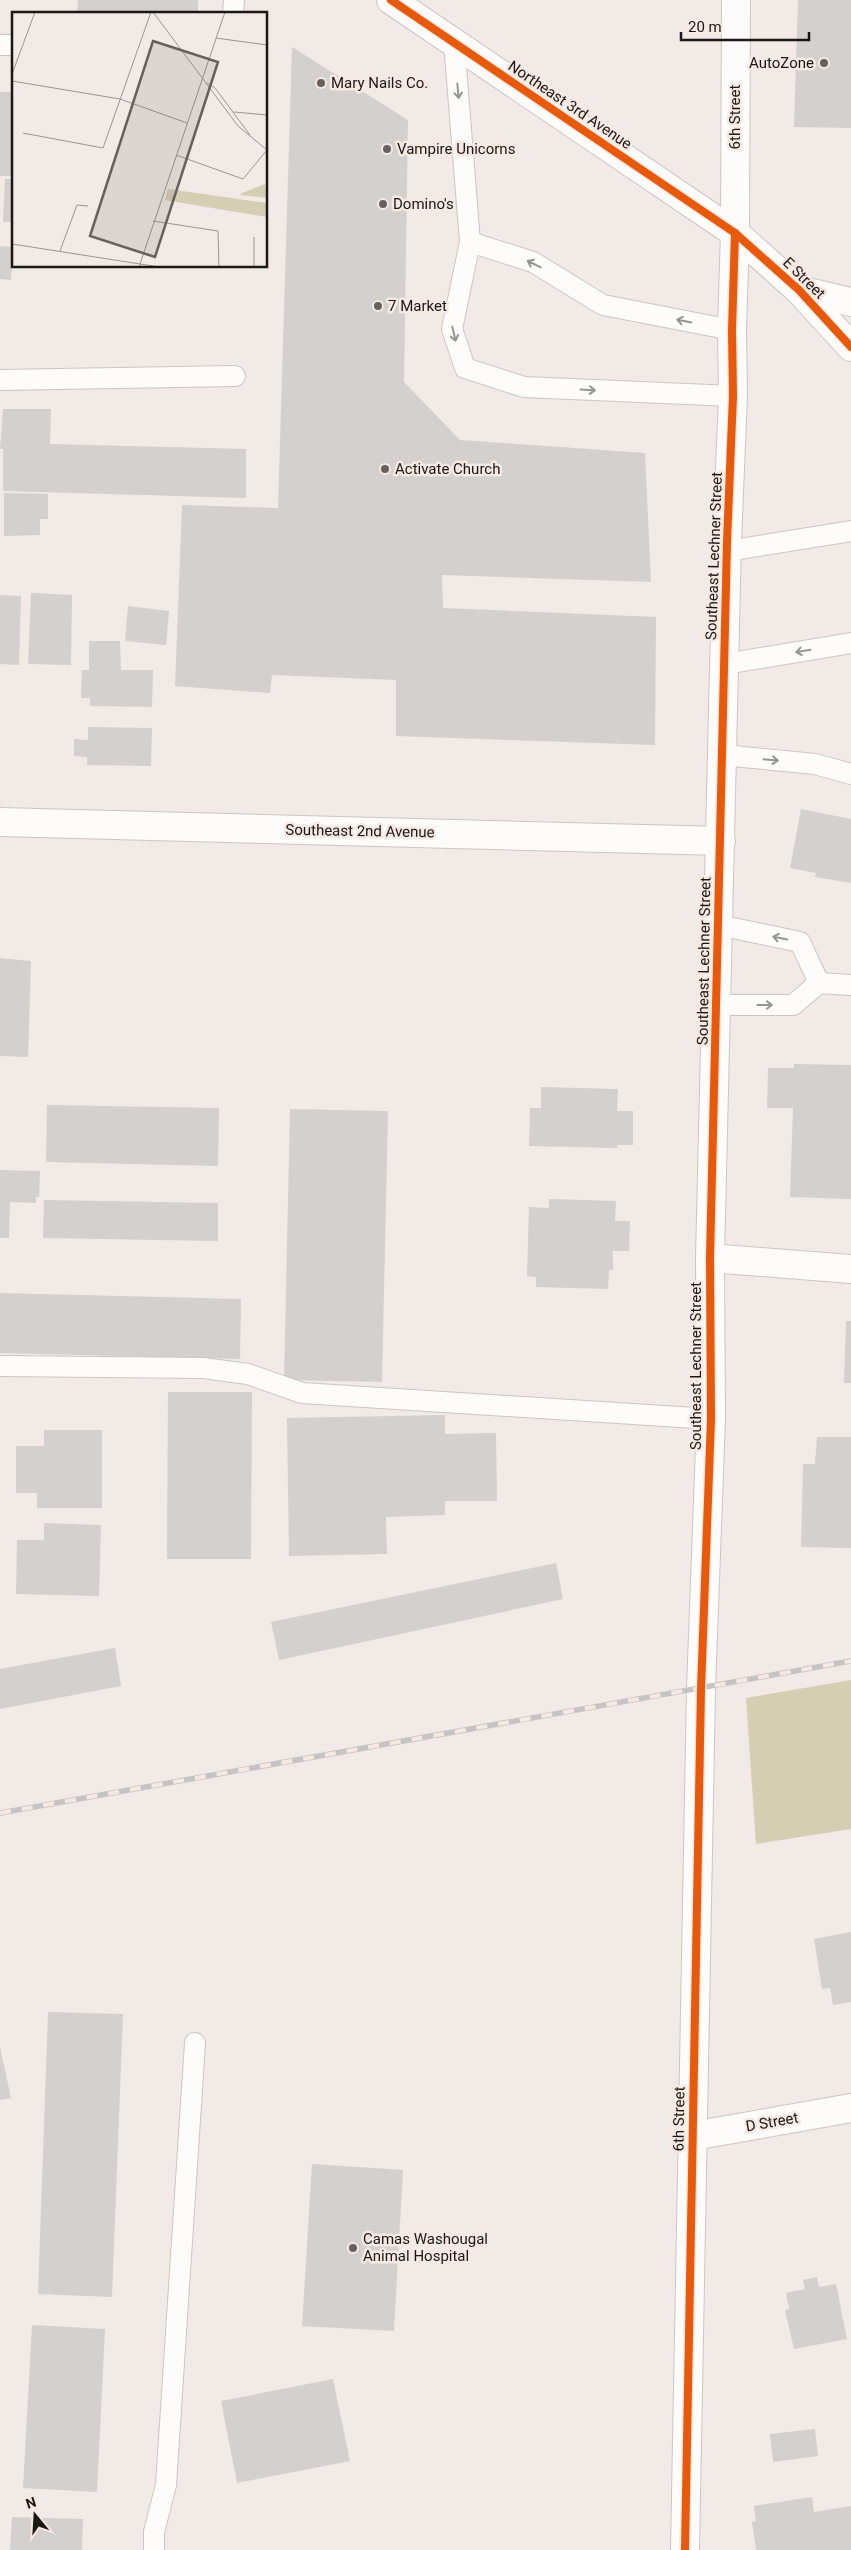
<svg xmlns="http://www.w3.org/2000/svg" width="851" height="2550" font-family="Roboto,sans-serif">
	<rect width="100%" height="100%" fill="#f1eae6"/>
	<path fill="#d6ceb2" d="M851,1680V1829L756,1844L746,1698Z"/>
	<g fill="#d4d0cd">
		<path d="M78,0H198V14H77Z"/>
		<path d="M798,0H851V128L794,127Z"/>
		<path d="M292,47L408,120L404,382L460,440L645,453L651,582L442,575L443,608L656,617L655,745L396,736V680L272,675L270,693L175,686L182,505L278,508Z"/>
		<rect x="0" y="92" width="14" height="84"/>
		<path d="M5,179H14V222H3Z"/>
		<path d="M0,246L13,247L11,280L0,279Z"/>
		<path d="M3,409H51L50,444L246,449V498L3,491V449H0Z"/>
		<path d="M4,493L48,494V519H40V535L4,536Z"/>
		<path d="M31,593L72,595L71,665L28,664Z"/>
		<path d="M0,595L21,596L19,665L0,664Z"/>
		<path d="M128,606L169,611L166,645L125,641Z"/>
		<path d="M89,641H120L121,670H153L152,707L90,706V698H81L82,670H89Z"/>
		<path d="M88,727L152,728L151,766L87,765V757L74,756V739L88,740Z"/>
		<path d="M801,809L851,819V883L815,877L816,873L790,868Z"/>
		<path d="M0,958L31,961L28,1057L0,1056Z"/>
		<path d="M794,1064L851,1065V1199L790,1197L793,1108H767L768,1068H794Z"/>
		<path d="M541,1087L618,1089L617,1111H633V1145H617V1148L529,1146L530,1108H541Z"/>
		<path d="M47,1105L219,1108L218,1166L46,1162Z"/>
		<path d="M290,1109L388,1111L382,1382L284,1380Z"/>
		<path d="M0,1170L40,1171L39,1197H36V1203L10,1202L9,1238H0Z"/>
		<path d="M549,1199L616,1201L615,1221H630L629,1251H613V1270H609L608,1289L536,1287V1277L527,1276L529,1207L549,1208Z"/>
		<path d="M44,1200L218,1203V1241L43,1238Z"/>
		<path d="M0,1293L241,1299L240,1359L0,1353Z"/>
		<path d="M846,1321H851V1383H844Z"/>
		<path d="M168,1392H252L251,1559H167Z"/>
		<path d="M445,1415V1434L496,1433L497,1501H445V1515L386,1517L387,1554L289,1556L287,1418Z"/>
		<path d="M44,1430H102V1508H37V1493H16V1446H44Z"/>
		<path d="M817,1437H851V1548L801,1547L803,1464H815Z"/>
		<path d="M44,1523L101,1525L99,1596L16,1594L17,1540H44Z"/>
		<path d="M556,1563L563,1599L279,1660L271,1622Z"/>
		<path d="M115,1648L121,1686L0,1709V1669Z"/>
		<path d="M851,1932V2002L833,2005L830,1988L822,1989L814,1939Z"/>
		<path d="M48,2012L123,2014L112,2297L38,2294Z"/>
		<path d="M0,2047L11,2098L0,2100Z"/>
		<path d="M312,2164L403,2170L394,2331L302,2326Z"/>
		<path d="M817,2277L819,2287L836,2284L847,2339L794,2349L785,2310L789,2309L786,2293L805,2289L803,2280Z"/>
		<path d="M32,2325L105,2329L97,2492L23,2488Z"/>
		<path d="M333,2379L350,2461L237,2483L221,2401Z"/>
		<path d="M815,2429L818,2456L773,2462L770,2434Z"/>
		<path d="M812,2497L814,2512L851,2506V2550H756L752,2522L756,2521L754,2506Z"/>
		<path d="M12,2517L83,2519L82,2550H10Z"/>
	</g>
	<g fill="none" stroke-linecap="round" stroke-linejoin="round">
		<g stroke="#ccc6c3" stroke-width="22">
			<g id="service">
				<path d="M233,14L234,0"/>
				<path d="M454,42L470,242"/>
				<path d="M0,45H14"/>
				<path d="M732,330L603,305L533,262L470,242L452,329L465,368L524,387L733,396"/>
				<path d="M0,380L235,376"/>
				<path d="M727,551L851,531"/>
				<path d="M725,664L851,643"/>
				<path d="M722,755L815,764L851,774"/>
				<path d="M719,925L800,942L819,983"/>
				<path d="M717,1005H793L819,983L851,985"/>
				<path d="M0,1366L203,1368L248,1374L302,1393L711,1419"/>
				<path d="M154,2550V2532L166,2485L195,2043"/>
			</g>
		</g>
		<g stroke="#ccc6c3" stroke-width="30">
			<g id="minor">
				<path d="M735,233L736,0"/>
				<path d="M0,822L721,841"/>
				<path d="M710,1258L851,1269"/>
				<path d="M693,2136L851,2108"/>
			</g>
		</g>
		<g stroke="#ccc6c3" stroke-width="30">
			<path id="secondary" d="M685,2550L701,1689L711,1419L710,1258L727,542L733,396L732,330L735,233"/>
		</g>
		<g stroke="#ccc6c3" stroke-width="30">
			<g id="primary">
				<path d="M391,0L735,233L799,290L851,347"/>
				<path d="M799,290L851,302"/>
			</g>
		</g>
		<use href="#service" stroke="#fdfcfb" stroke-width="20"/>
		<use href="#minor" stroke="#fdfcfb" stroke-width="28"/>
		<use href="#secondary" stroke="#fdfcfb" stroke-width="28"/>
		<use href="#primary" stroke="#fdfcfb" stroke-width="28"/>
		<g stroke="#c6c4c2" stroke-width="5.5">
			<path id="rail" d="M0,1813L851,1661"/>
		</g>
		<use href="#rail" stroke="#f5e9e2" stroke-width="4" stroke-dasharray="11" stroke-linecap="butt"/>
		<g stroke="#f5e9e2" stroke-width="11">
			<g id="cycleway">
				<path d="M391,0L735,233L799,290L851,347"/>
				<path d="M685,2550L701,1689L711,1419L710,1258L727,542L733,396L732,330L735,233"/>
			</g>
		</g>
		<use href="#cycleway" stroke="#e8590c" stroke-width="8"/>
	</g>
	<defs><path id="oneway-shaft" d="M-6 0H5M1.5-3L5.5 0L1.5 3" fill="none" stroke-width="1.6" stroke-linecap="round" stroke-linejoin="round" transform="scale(1.25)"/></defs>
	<g stroke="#979593">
		<use href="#oneway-shaft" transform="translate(458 91) rotate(85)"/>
		<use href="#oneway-shaft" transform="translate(534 264) rotate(-154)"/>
		<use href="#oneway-shaft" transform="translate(684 321) rotate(-169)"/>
		<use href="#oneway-shaft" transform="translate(454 334) rotate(77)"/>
		<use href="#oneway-shaft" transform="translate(588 390) rotate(3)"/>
		<use href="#oneway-shaft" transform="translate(803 651) rotate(171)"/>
		<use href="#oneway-shaft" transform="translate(771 760) rotate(5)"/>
		<use href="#oneway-shaft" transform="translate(780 938) rotate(-169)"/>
		<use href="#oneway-shaft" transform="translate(765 1005)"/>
	</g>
	<g fill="#66615e" stroke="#f5e9e2" stroke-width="2">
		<circle cx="824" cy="63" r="5"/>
		<circle cx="321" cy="83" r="5"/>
		<circle cx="387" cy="149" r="5"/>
		<circle cx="383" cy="204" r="5"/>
		<circle cx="378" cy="306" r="5"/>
		<circle cx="385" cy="469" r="5"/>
		<circle cx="353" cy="2248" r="5"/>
	</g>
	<g text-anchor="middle" stroke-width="5" stroke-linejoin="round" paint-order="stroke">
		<g font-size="15" fill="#1b1714" stroke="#f5e9e2" text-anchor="start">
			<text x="814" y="68" text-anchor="end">AutoZone</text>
			<text x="331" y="88">Mary Nails Co.</text>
			<text x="397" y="154">Vampire Unicorns</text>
			<text x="393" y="209">Domino's</text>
			<text x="388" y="311">7 Market</text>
			<text x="395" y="474">Activate Church</text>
			<text x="363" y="2244">Camas Washougal<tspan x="363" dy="17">Animal Hospital</tspan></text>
		</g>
		<g font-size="15" fill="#1b1714" stroke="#f5e9e2">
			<text transform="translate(570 105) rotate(34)" y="5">Northeast 3rd Avenue</text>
			<text transform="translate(735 117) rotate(-90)" y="5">6th Street</text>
			<text transform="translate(804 278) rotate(44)" y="5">E Street</text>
			<text transform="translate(714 556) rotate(-88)" y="5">Southeast Lechner Street</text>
			<text transform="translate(360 831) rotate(1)" y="5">Southeast 2nd Avenue</text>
			<text transform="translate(704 961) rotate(-89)" y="5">Southeast Lechner Street</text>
			<text transform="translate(696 1366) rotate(-90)" y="5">Southeast Lechner Street</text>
			<text transform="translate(679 2119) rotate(-89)" y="5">6th Street</text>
			<text transform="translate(772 2122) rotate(-10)" y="5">D Street</text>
		</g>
	</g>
	<g transform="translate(12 12)">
		<rect width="255" height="255" fill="#f1eae6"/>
		<path d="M253,172L255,186L228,183L230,181ZM156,177L255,191V205L153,188Z" fill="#d6ceb2"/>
		<path fill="none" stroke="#9b9692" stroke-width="1" d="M141,0L226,114L255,138M204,26L255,33M0,62L23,0M191,65L213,0M0,69L108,87L175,111M195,71L203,76L238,123M222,100L255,103M11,121L91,136L139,0M164,143L231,167L255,138M141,209L206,219L207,255M242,225V255M0,232L128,252L191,65M48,239L65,193L76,194M128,255V252L148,255"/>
		<path fill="#66615e" fill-opacity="0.15" stroke="#66615e" stroke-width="2.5" d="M141,29L206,50L143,245L78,224Z"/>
		<rect width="255" height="255" fill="none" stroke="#1b1714" stroke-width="2.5"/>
	</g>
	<g transform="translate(35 2515) rotate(342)" stroke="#f5e9e2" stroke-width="4" paint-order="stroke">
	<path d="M0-4L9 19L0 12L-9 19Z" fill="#1b1714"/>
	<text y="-8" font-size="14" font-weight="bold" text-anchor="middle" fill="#1b1714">N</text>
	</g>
	<path d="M681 32v8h128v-8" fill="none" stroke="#1b1714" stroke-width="2.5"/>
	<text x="688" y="32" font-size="15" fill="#1b1714" stroke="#f5e9e2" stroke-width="4" paint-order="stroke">20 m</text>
</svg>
